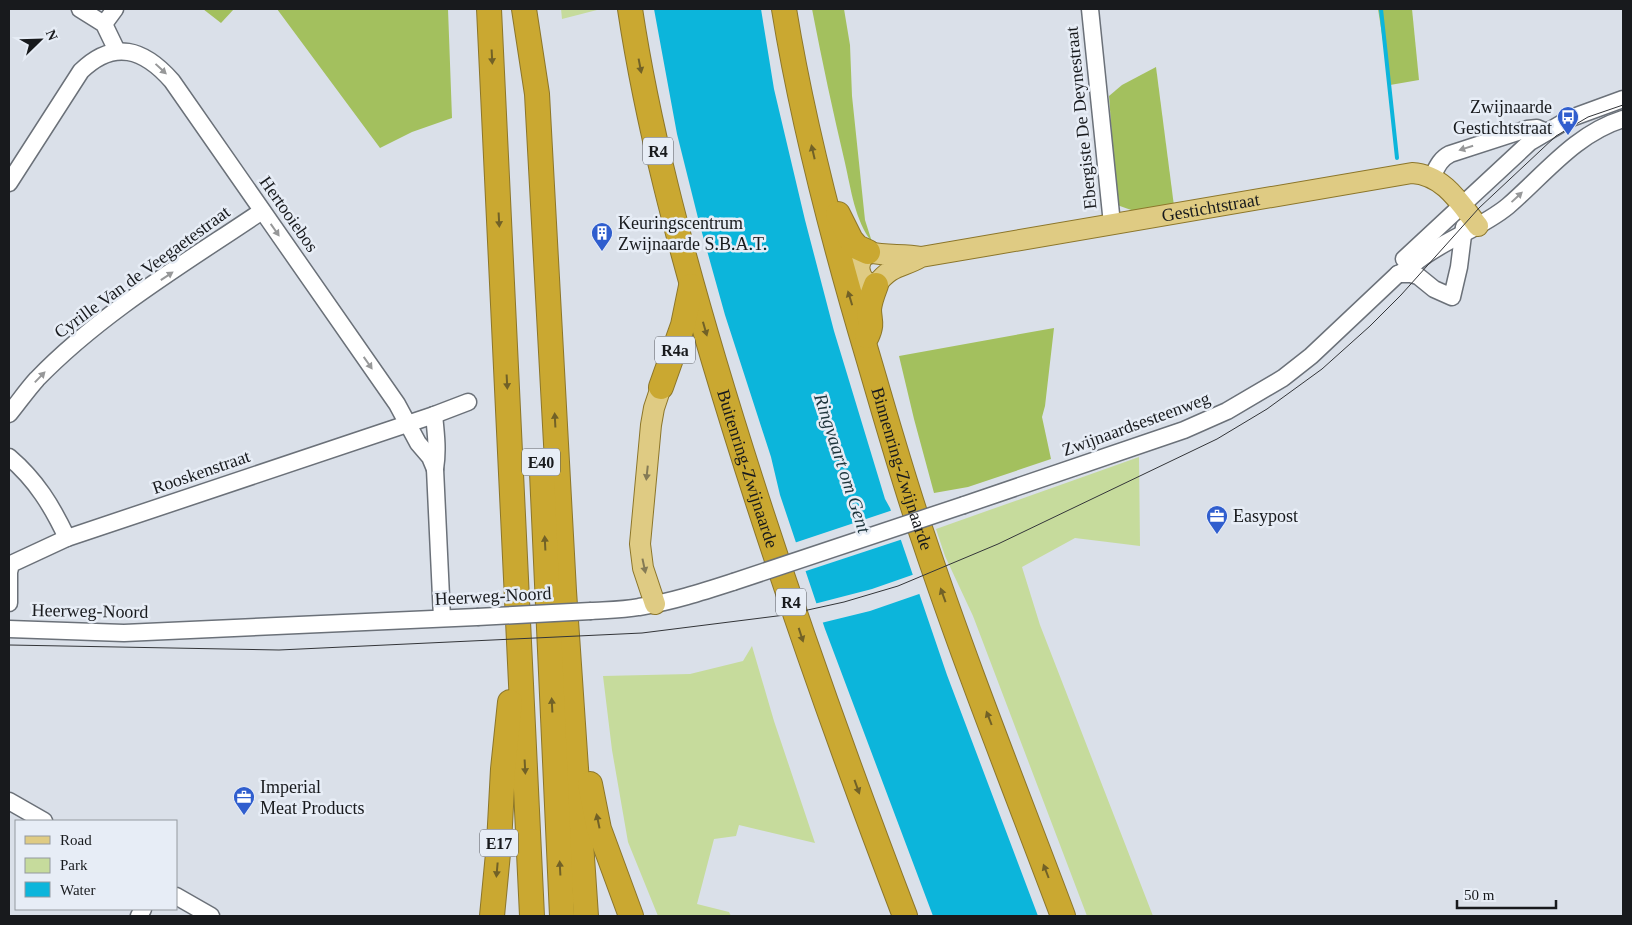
<svg xmlns="http://www.w3.org/2000/svg" width="1632" height="925" font-family="'Times New Roman',serif">
	<rect width="100%" height="100%" fill="#dae0e9"/>
	<g fill="#c6db9c">
		<path d="M561,9H597V10L562,19Z"/>
		<path d="M1139,457L1140,546L1075,538L1022,567L1040,625L1153,916H1087L973,616L945,556L936,529Z"/>
		<path d="M752,646L774,721L815,843L739,825L736,836L714,839L697,904L729,912L731,916H658L628,842L612,750L603,676L690,674L743,661Z"/>
	</g>
	<g fill="#a3c05e">
		<path d="M203,9H234L221,23Z"/>
		<path d="M277,9H448L452,118L412,132L380,148Z"/>
		<path d="M812,9H844L850,45L852,96L865,220L872,242C855,221 851,189 845,163C833,112 822,61 812,9Z"/>
		<path d="M1378,9H1412L1419,80L1390,85Z"/>
		<path d="M1156,67L1174,206L1134,211L1117,205L1109,96L1122,85Z"/>
		<path d="M1054,328L1045,406L1042,417L1051,459L968,487L934,493L914,419L899,356Z"/>
	</g>
	<path fill="#0cb5db" d="M654,9H761L774,89L805,220L834,331L885,499L890,508L947,675L1038,916H933L825,629L780,495L771,457L725,315L699,222L677,134Z"/>
	<g fill="#dae0e9">
		<path d="M893,510L903,539L803,572L794,543Z"/>
		<path d="M915,574L922,593L870,611L821,623L814,604L872,589Z"/>
	</g>
	<g fill="none" stroke-linecap="round" stroke-linejoin="round">
		<path stroke="#0cb5db" stroke-width="4" d="M1381,9L1397,158"/>
		<g stroke="#6b7179" stroke-width="19">
			<g id="minor">
				<path d="M80,9L104,24L117,51"/>
				<path d="M1090,9L1112,224"/>
				<path d="M104,24L115,9"/>
				<path d="M1432,177C1437,167 1440,159 1450,154L1527,129L1537,128L1546,132"/>
				<path d="M9,183L81,71C114,39 144,49 172,81L397,404L418,443L430,457L435,469"/>
				<path d="M1404,259L1530,142L1571,118L1623,99"/>
				<path d="M1398,274H1411L1418,276L1434,289L1452,297L1459,267L1464,227"/>
				<path d="M9,414C18,403 27,390 37,379C102,312 185,263 262,211"/>
				<path d="M434,415C436,434 438,451 435,469L442,618"/>
				<path d="M9,457C36,480 52,506 67,538"/>
				<path d="M964,505L1184,430L1227,411L1283,378L1311,356L1398,274C1409,270 1416,261 1426,255C1452,237 1484,226 1508,206C1545,174 1575,134 1623,119"/>
				<path d="M9,603V572L11,564L67,538L434,415L468,402"/>
				<path d="M591,611C607,610 623,610 639,607C671,602 702,592 733,582"/>
				<path d="M9,629L124,633L477,617"/>
				<path d="M9,801L44,821"/>
				<path d="M176,896L211,916"/>
				<path d="M139,916L143,909"/>
			</g>
		</g>
		<g stroke="#8c762a" stroke-width="22">
			<g id="major">
				<path id="s1" d="M921,257C902,268 892,264 876,285L866,282C856,272 858,260 868,252C888,257 903,253 921,257L1412,173C1444,175 1460,203 1478,226"/>
				<path d="M655,604L643,568L640,544L651,425L654,408L661,387"/>
			</g>
		</g>
		<g stroke="#8c762a" stroke-width="26">
			<g id="highway">
				<path d="M489,9L532,916"/>
				<path d="M524,9L537,94L564,591L586,916"/>
				<path id="s2" d="M630,9C648,128 680,246 714,361C770,549 835,733 905,916"/>
				<path id="s3" d="M784,9C803,126 834,243 868,357C886,418 903,479 924,540C966,666 1016,791 1063,916"/>
				<path d="M838,214L851,240L857,247L868,252"/>
				<path d="M867,336C873,323 869,321 869,309C870,300 873,293 876,285"/>
				<path d="M661,387L683,325L691,286"/>
				<path d="M542,473L562,916"/>
				<path d="M590,784L599,829L631,916"/>
				<path d="M492,916L499,843L503,769L510,702"/>
			</g>
		</g>
		<use href="#minor" stroke="#fff" stroke-width="16"/>
		<use href="#major" stroke="#dfcb83" stroke-width="20"/>
		<use href="#highway" stroke="#caa831" stroke-width="24"/>
		<path stroke="#333539" stroke-width="1" d="M9,645L279,650L642,633L785,615L844,602L898,586L998,544L1217,439L1267,409L1322,369L1370,326L1401,295L1479,208L1556,136L1588,117L1623,105"/>
		<g stroke="#6b7179" stroke-width="19" stroke-linecap="butt">
			<g id="minor-bridge">
				<path d="M733,582L964,505"/>
				<path d="M477,617L591,611"/>
			</g>
		</g>
		<use href="#minor-bridge" stroke="#fff" stroke-width="16"/>
	</g>
	<defs><path id="oneway-solid" d="M-6-.8H1V-3.2L6.5 0L1 3.2V.8H-6Z" transform="scale(1.25)"/></defs>
	<g fill="#716127">
		<use href="#oneway-solid" transform="translate(492 57) rotate(87)"/>
		<use href="#oneway-solid" transform="translate(640 66) rotate(79)"/>
		<use href="#oneway-solid" transform="translate(813 152) rotate(-103)"/>
		<use href="#oneway-solid" transform="translate(499 220) rotate(87)"/>
		<use href="#oneway-solid" transform="translate(850 298) rotate(-107)"/>
		<use href="#oneway-solid" transform="translate(705 329) rotate(74)"/>
		<use href="#oneway-solid" transform="translate(507 382) rotate(87)"/>
		<use href="#oneway-solid" transform="translate(555 420) rotate(-93)"/>
		<use href="#oneway-solid" transform="translate(545 543) rotate(-93)"/>
		<use href="#oneway-solid" transform="translate(943 595) rotate(-110)"/>
		<use href="#oneway-solid" transform="translate(801 635) rotate(72)"/>
		<use href="#oneway-solid" transform="translate(552 705) rotate(-93)"/>
		<use href="#oneway-solid" transform="translate(989 718) rotate(-111)"/>
		<use href="#oneway-solid" transform="translate(525 767) rotate(87)"/>
		<use href="#oneway-solid" transform="translate(857 787) rotate(70)"/>
		<use href="#oneway-solid" transform="translate(598 821) rotate(-102)"/>
		<use href="#oneway-solid" transform="translate(560 868) rotate(-93)"/>
		<use href="#oneway-solid" transform="translate(497 870) rotate(95)"/>
		<use href="#oneway-solid" transform="translate(1046 871) rotate(-111)"/>
	</g>
	<g fill="#979899">
		<use href="#oneway-solid" transform="translate(161 69) rotate(43)"/>
		<use href="#oneway-solid" transform="translate(1466 148) rotate(162)"/>
		<use href="#oneway-solid" transform="translate(1517 197) rotate(-43)"/>
		<use href="#oneway-solid" transform="translate(275 230) rotate(55)"/>
		<use href="#oneway-solid" transform="translate(167 276) rotate(-34)"/>
		<use href="#oneway-solid" transform="translate(368 363) rotate(55)"/>
		<use href="#oneway-solid" transform="translate(40 377) rotate(-46)"/>
	</g>
	<g fill="#857b55">
		<use href="#oneway-solid" transform="translate(647 473) rotate(96)"/>
		<use href="#oneway-solid" transform="translate(644 566) rotate(78)"/>
	</g>
	<defs>
		<g id="bus-pin" transform="scale(1.125)"><path d="M0 17L-7.5 6A9.5 9.5 0 1 1 7.5 6Z" fill="#305ece" stroke="#e7edf6"/><path d="M-5-6H5V4H4V6H2V4H-2V6H-4V4H-5ZM-3.5-4V0h7V-4ZM-3.5 1.2v1.5H-2V1.2ZM2 1.2v1.5H3.5V1.2Z" fill="#fff"/></g>
		<g id="building-pin" transform="scale(1.125)"><path d="M0 17L-7.5 6A9.5 9.5 0 1 1 7.5 6Z" fill="#305ece" stroke="#e7edf6"/><path d="M-4-6H4V6H1V3H-1V6H-4ZM-2.5-4.3h1.7v1.8h-1.7ZM.8-4.3h1.7v1.8H.8ZM-2.5-1h1.7V.8h-1.7ZM.8-1h1.7V.8H.8Z" fill="#fff"/></g>
		<g id="office-pin" transform="scale(1.125)"><path d="M0 17L-7.5 6A9.5 9.5 0 1 1 7.5 6Z" fill="#305ece" stroke="#e7edf6"/><path d="M-6-3h4V-5.5h4V-3h4V5H-6ZM-1-4.5V-3h2v-1.5ZM-6 0V1H6V0Z" fill="#fff"/></g>
	</defs>
	<g fill-rule="evenodd">
		<use href="#bus-pin" x="1568" y="117"/>
		<use href="#building-pin" x="602" y="233"/>
		<use href="#office-pin" x="1217" y="516"/>
		<use href="#office-pin" x="244" y="797"/>
	</g>
	<g text-anchor="middle" stroke-width="5" stroke-linejoin="round" paint-order="stroke">
		<g fill="#e7edf6" stroke="#56595e" stroke-width="1">
			<rect x="643" y="137.5" width="30" height="27" rx="4"/>
			<rect x="655" y="336.5" width="40" height="27" rx="4"/>
			<rect x="522" y="448.5" width="38" height="27" rx="4"/>
			<rect x="776" y="588.5" width="30" height="27" rx="4"/>
			<rect x="480" y="829.5" width="38" height="27" rx="4"/>
		</g>
		<g font-size="16" font-weight="bold" fill="#181a1d">
			<text x="658" y="157">R4</text>
			<text x="675" y="356">R4a</text>
			<text x="541" y="468">E40</text>
			<text x="791" y="608">R4</text>
			<text x="499" y="849">E17</text>
		</g>
		<g font-size="18" fill="#181a1d" stroke="#e7edf6" text-anchor="start">
			<text x="1552" y="113" text-anchor="end">Zwijnaarde<tspan x="1552" dy="21">Gestichtstraat</tspan></text>
			<text x="618" y="229">Keuringscentrum<tspan x="618" dy="21">Zwijnaarde S.B.A.T.</tspan></text>
			<text x="1233" y="522">Easypost</text>
			<text x="260" y="793">Imperial<tspan x="260" dy="21">Meat Products</tspan></text>
		</g>
		<g font-size="18" fill="#181a1d" stroke="#e7edf6">
			<text transform="translate(1081 118) rotate(-96)" y="6">Ebergiste De Deynestraat</text>
			<text dy="6" stroke="none"><textPath href="#s1" startOffset="446">Gestichtstraat</textPath></text>
			<text transform="translate(289 214) rotate(55)" y="6">Hertooiebos</text>
			<text transform="translate(142 272) rotate(-36)" y="6">Cyrille Van de Veegaetestraat</text>
			<text transform="translate(1136 424) rotate(-20)" y="6">Zwijnaardsesteenweg</text>
			<text dy="6" stroke="none"><textPath href="#s2" startOffset="475">Buitenring-Zwijnaarde</textPath></text>
			<text dy="6" stroke="none"><textPath href="#s3" startOffset="475">Binnenring-Zwijnaarde</textPath></text>
			<text transform="translate(201 472) rotate(-19)" y="6">Rooskenstraat</text>
			<text transform="translate(493 596) rotate(-3)" y="6">Heerweg-Noord</text>
			<text transform="translate(90 611) rotate(1)" y="6">Heerweg-Noord</text>
		</g>
		<g font-size="19" font-style="italic" fill="#1d343b" stroke="#e7edf6">
			<text transform="translate(843 463) rotate(72)" y="7">Ringvaart om Gent</text>
		</g>
	</g>
	<rect width="1632" height="925" fill="none" stroke="#181a1d" stroke-width="20"/>
	<rect x="15" y="820" width="162" height="90" fill="#e7edf6" stroke="#94999f"/>
	<rect x="25" y="836" width="25" height="8" fill="#dfcb83" stroke="#94999f"/>
	<text x="60" y="845" font-size="15" fill="#181a1d">Road</text>
	<rect x="25" y="858" width="25" height="15" fill="#c6db9c" stroke="#94999f"/>
	<text x="60" y="870" font-size="15" fill="#181a1d">Park</text>
	<rect x="25" y="882" width="25" height="15" fill="#0cb5db" stroke="#94999f"/>
	<text x="60" y="895" font-size="15" fill="#181a1d">Water</text>
	<g transform="translate(40 40) rotate(67)" stroke="#e7edf6" stroke-width="4" paint-order="stroke">
	<path d="M0-4L9 19L0 12L-9 19Z" fill="#181a1d"/>
	<text y="-8" font-size="14" font-weight="bold" text-anchor="middle" fill="#181a1d">N</text>
	</g>
	<path d="M1457 900v8h99v-8" fill="none" stroke="#181a1d" stroke-width="2.5"/>
	<text x="1464" y="900" font-size="15" fill="#181a1d" stroke="#e7edf6" stroke-width="4" paint-order="stroke">50 m</text>
</svg>
